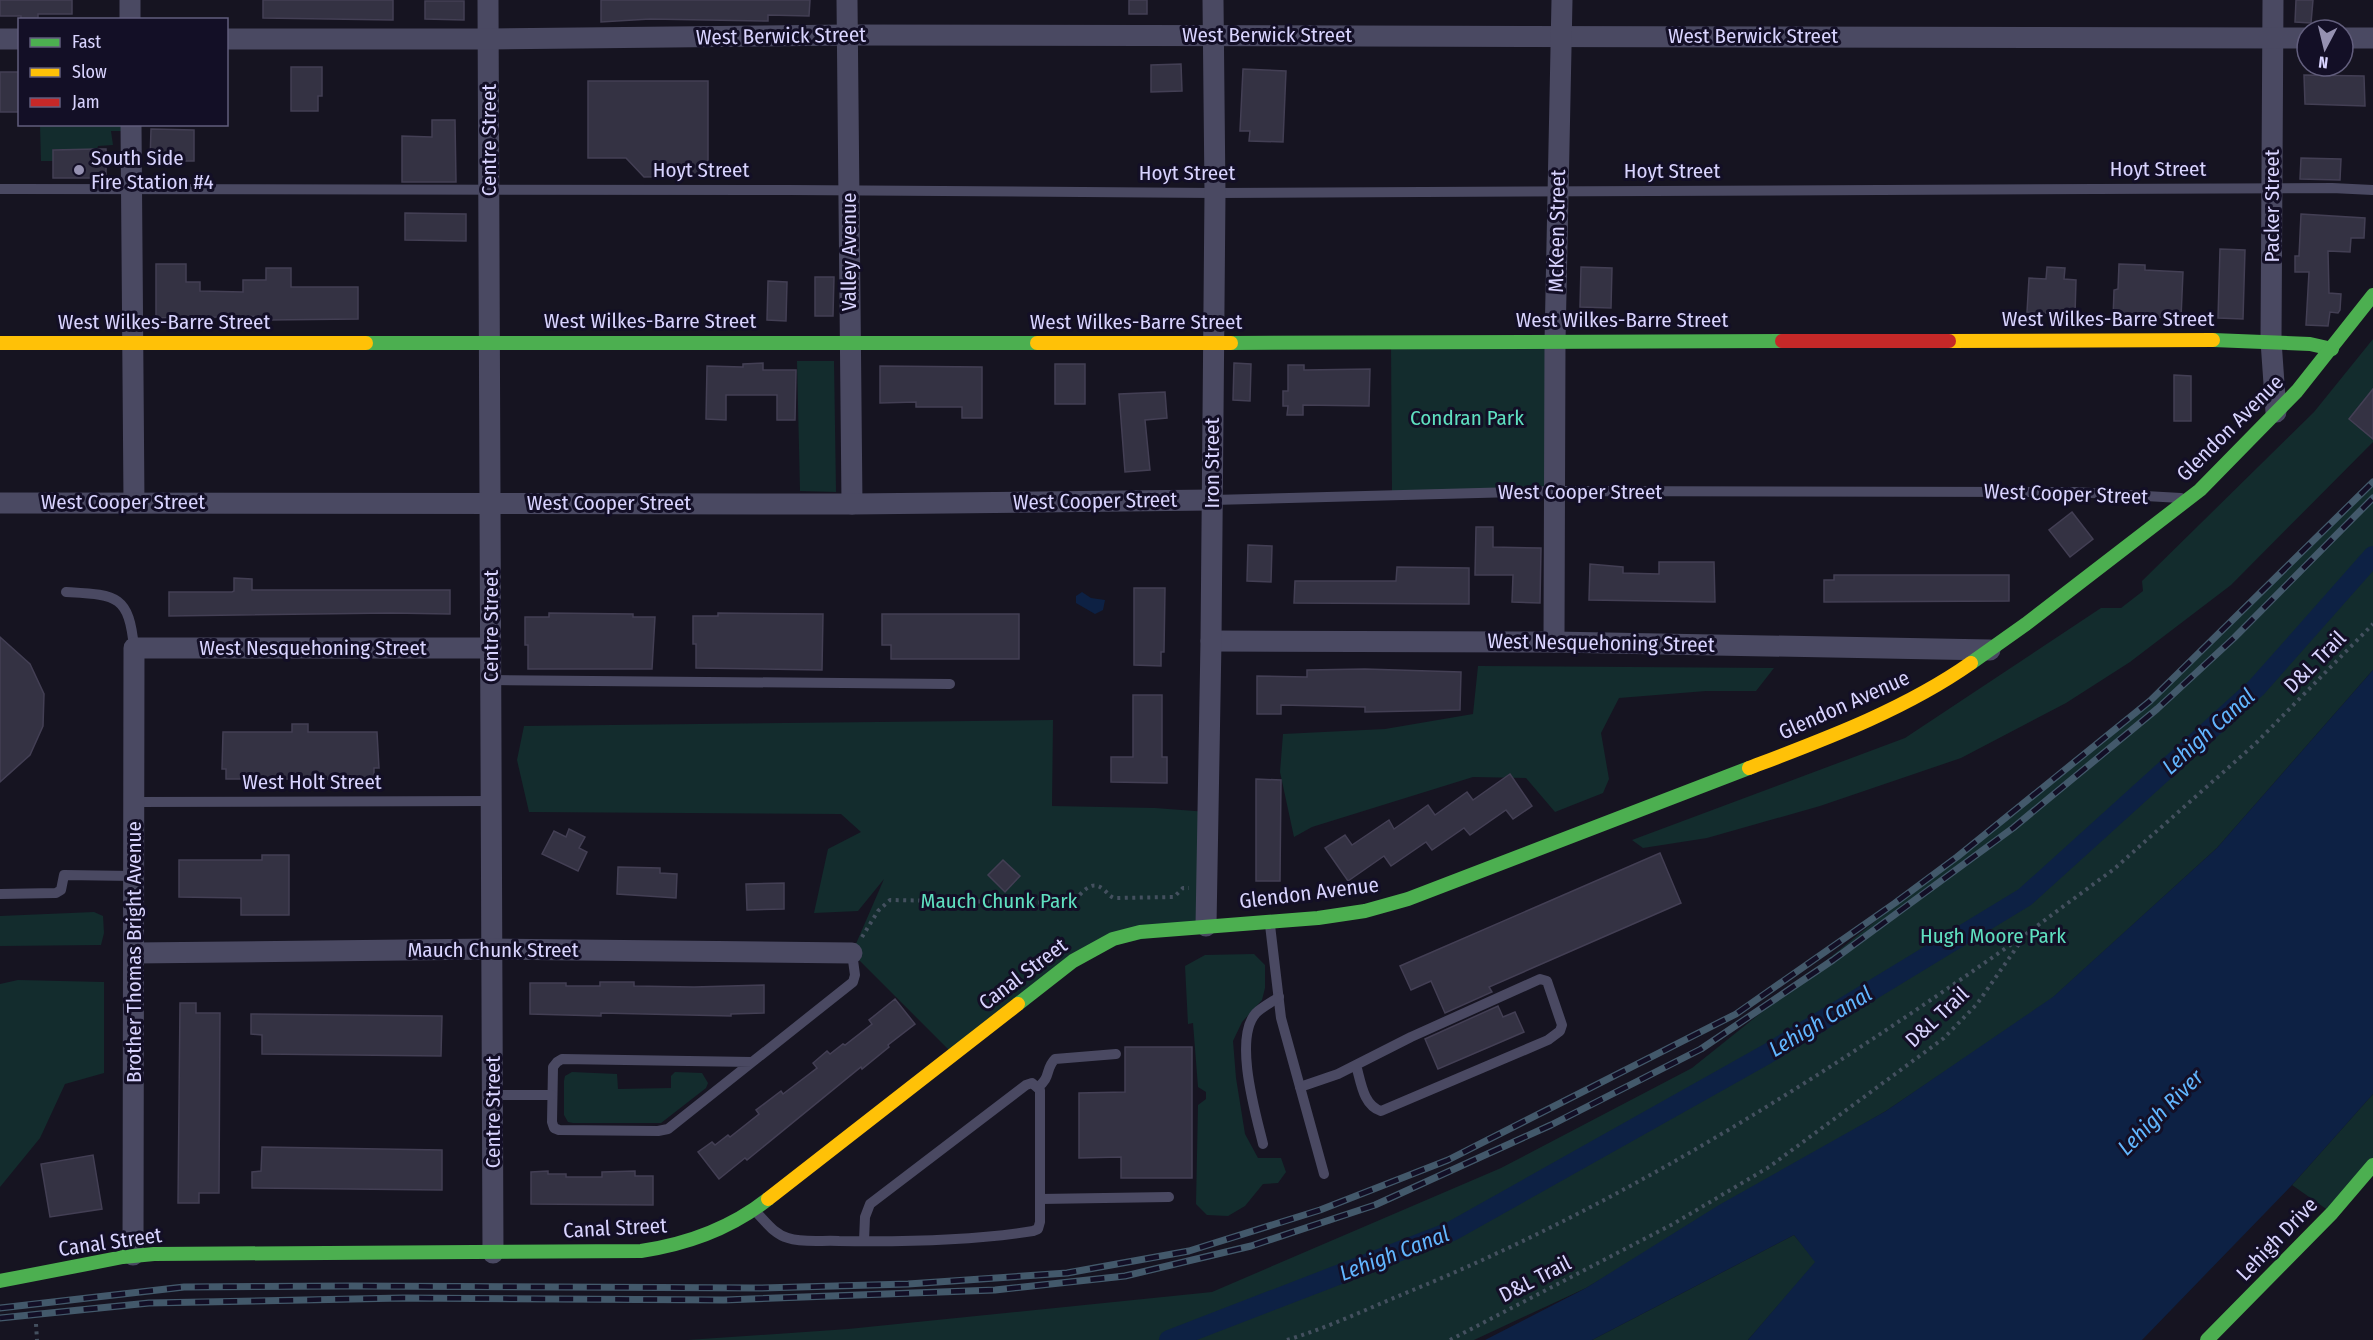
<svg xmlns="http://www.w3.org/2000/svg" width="2373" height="1340" font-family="'Fira Sans Condensed',sans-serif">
	<rect width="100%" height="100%" fill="#161421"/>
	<g fill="#132c2d">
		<path d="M40,125H130L131,131H111L113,145L98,146L97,149H53V161H41Z"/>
		<path d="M2373,339V442L2231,585L2130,662L2066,703L1961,758L1820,806L1707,838L1643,848L1632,840L1905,738L2101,608H2121L2143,591L2142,581L2314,412Z"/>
		<path d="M1555,342V491L1392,495L1391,343Z"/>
		<path d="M797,361H834L836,492L800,491Z"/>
		<path d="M2373,482V670L2217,848L2047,1003L1886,1111L1586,1288L1474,1340H687L848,1329L1212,1292L1501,1168L1692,1068L2150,701Z"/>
		<path d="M1478,666L1774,668L1756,691H1706L1619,698L1601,733L1609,779L1603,793L1555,812L1526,778L1473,777L1312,827L1294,837L1280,772L1283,734L1385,729L1473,714Z"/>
		<path d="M1053,720L1052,806L1155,808L1208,812L1206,926L1090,950L953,1054L852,953L884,879L858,911L814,913L828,849L861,832L841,814L529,812L517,760L524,726Z"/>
		<path d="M94,912L103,916L104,933L101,945L0,946V916Z"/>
		<path d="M1254,954L1265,965V988L1262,1000L1242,1022L1233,1041L1236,1078L1245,1134L1258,1158H1281L1286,1172L1278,1183L1263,1184L1245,1206L1228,1216L1207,1215L1196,1204L1198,1105L1206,1099V1092L1198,1087L1193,1023L1188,1024L1185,966L1205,955Z"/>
		<path d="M18,980L104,982V1073L65,1084L40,1138L0,1187V984Z"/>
		<path d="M572,1072L617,1074L618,1089L671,1088V1076L675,1072L702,1073L708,1083L706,1088L661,1123H573L568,1122L564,1115V1081L565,1076Z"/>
		<path d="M2373,1094V1165L2332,1213L2292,1185Z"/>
		<path d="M1794,1235L1816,1262L1748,1340H1592Z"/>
	</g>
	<g fill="#0d2144">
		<path d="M1082,592L1091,598L1105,600L1103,610L1095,614L1076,603V596Z"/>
		<path d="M2373,670V1094L2292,1185L2142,1340H1748L1815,1262L1794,1235L1592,1340H1485L1586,1288L1719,1205L1886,1111L2053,997L2217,848Z"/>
	</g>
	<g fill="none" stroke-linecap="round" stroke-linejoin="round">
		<path stroke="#0d2144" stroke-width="20" d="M1169,1340L1452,1231L1767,1054L2025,897L2257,687L2373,556"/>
	</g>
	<g fill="#343243" stroke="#433f54" stroke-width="1.5">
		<path d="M0,0H72V14H38V20H21V16H0Z"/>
		<path d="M263,0H393V20L263,18Z"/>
		<path d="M601,0H810L809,16L768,15V21L650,19L601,22Z"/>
		<rect x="1129" y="0" width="18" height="14"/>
		<path d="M2296,0H2313L2311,23L2295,22Z"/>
		<path d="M425,1H464V20L425,19Z"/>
		<path d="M1181,64L1182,91L1151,92V65Z"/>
		<path d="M291,67H322V96H318V111H291Z"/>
		<path d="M1243,69L1286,71L1283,142L1249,141L1250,131H1240Z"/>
		<rect x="0" y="72" width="20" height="40"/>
		<path d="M2304,75L2364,76L2365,106L2305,104Z"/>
		<path d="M588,81H708V176L644,177L626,158H588Z"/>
		<path d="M432,120H455L456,182H402V136L432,137Z"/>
		<path d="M151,129L194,130V161H150Z"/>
		<path d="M97,149H106V178H53V150Z"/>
		<path d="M2301,158L2341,159L2340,180L2300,179Z"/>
		<path d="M405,213L466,214V241L405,240Z"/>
		<path d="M2301,214L2365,218L2364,238H2351L2350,252L2328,251L2329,293L2341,294L2340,310L2338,313L2330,312L2328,326L2306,325L2309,272H2295V256H2299Z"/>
		<path d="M2220,249L2245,250L2243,319L2218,318Z"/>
		<path d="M156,264H186V282H200V291L243,292V280H266V268H291V287H358V319L266,320V317L220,315V317L156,318Z"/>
		<path d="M2119,264L2145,265V270L2183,272L2181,318L2146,317V322L2113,320L2114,290L2118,289Z"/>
		<path d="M1581,267L1612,268L1611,308L1580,307Z"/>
		<path d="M2047,267L2065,268L2064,279L2076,280L2075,315L2027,312L2029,278L2046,279Z"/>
		<path d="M815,277H834L833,316H815Z"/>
		<path d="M768,281L787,282L786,321L767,320Z"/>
		<path d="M763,363V370H796L795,420H777V395H726V420L706,419L707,366L743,367V364Z"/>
		<path d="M1234,363L1251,364L1250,401L1233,400Z"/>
		<rect x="1055" y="364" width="30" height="40"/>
		<path d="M1288,365H1304V370L1370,369L1369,406L1303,405V415H1287L1288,406H1283V391H1288Z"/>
		<path d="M880,366L982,367V418H962V407H916V402L880,403Z"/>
		<path d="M2174,375L2191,376V421H2174Z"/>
		<path d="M2373,389V439L2349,419Z"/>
		<path d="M1165,392L1167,418L1145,420L1150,470L1125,472L1119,394Z"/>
		<path d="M2072,512L2093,539L2070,557L2049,530Z"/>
		<path d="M1476,527H1493V547L1541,548L1540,603L1512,602L1513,575H1475Z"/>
		<path d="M1248,545L1272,546L1271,582L1247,581Z"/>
		<path d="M1659,562H1714L1715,602L1589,600L1590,564L1623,567V573L1659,574Z"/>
		<path d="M1397,567L1469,568V604L1294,603L1295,581H1396Z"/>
		<path d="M1834,575H2009V601L1824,602V580H1834Z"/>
		<path d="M234,578L252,579V590H450V614L391,613L169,616V592H232L234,591Z"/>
		<path d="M1134,588H1165L1164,652H1161V666L1134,665Z"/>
		<path d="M549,613L633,614V617H655L652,669H528V645H525V617H549Z"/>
		<path d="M718,613L823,614L822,670L696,668V644H693V616H718Z"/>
		<path d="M882,614H1019V659H891V645H882Z"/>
		<path d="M0,637L30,664L44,694L43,726L30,755L0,782Z"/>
		<path d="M1365,669L1461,672L1460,710L1365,712V707L1281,705V714H1257V676L1307,677V670Z"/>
		<path d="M1133,695H1162V757H1167V783L1111,782V757H1133Z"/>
		<path d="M292,724H308V732H377L379,768H374V779H226V769H222L223,732H292Z"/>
		<path d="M1510,774L1532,806L1513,819L1506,810L1470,835L1464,828L1432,850L1426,842L1391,866L1384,856L1348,881L1325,848L1345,835L1352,845L1389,820L1394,829L1428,805L1435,815L1467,792L1473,800Z"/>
		<path d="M1256,779L1281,780L1280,881H1256Z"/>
		<path d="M569,829L585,837L579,848L587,852L578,871L542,854L554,831L566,837Z"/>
		<path d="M1660,853L1681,903L1489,987L1492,992L1445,1013L1431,981L1411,990L1400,966Z"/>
		<path d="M262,855H289V915H241V898L179,897V860H262Z"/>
		<path d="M1003,860L1020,876L1005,892L988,875Z"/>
		<path d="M618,867L660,868V873L677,874L676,898L617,894Z"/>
		<path d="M784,883V909L747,910L746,884Z"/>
		<path d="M600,982H634V986L694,987L764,985V1013L731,1014V1016L601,1013V1016L530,1014V983H566V986H600Z"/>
		<path d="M895,999L915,1024L888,1045L889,1047L862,1069L861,1067L747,1160L745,1158L719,1179L698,1152L712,1142L715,1145L728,1135L730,1137L759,1114L756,1110L781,1091L783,1094L817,1068L813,1063L827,1051L830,1054L843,1044L845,1045L872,1024L869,1020Z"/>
		<path d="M180,1003H196V1013H220L219,1193H199V1203H178Z"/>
		<path d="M1498,1006L1503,1017L1515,1012L1524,1032L1438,1069L1425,1039Z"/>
		<path d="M251,1014L442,1016L441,1056L262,1054V1035L251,1034Z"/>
		<path d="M1125,1047H1192V1178H1121V1157L1079,1158V1093L1125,1092Z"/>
		<path d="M262,1147L442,1150V1190L252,1188V1172L261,1171Z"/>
		<path d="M93,1155L102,1209L50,1217L41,1164Z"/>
		<path d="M548,1171V1174H566V1177H602V1172L635,1171V1176H653V1205L531,1204V1172Z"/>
	</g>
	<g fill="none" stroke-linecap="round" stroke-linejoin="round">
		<g stroke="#44505f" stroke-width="4" stroke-dasharray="3 4.5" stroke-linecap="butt">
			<path d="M862,937L878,911L890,900L1072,903C1081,895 1090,878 1103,889C1108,893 1109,896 1114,898L1174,897L1183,888H1189"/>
			<path d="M36,1324L37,1340"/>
			<path d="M1287,1340C1330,1327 1371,1307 1413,1290C1632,1200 1830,1072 2023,936"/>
			<path d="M1450,1340L1673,1224L1769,1167L1944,1038L1977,1004L2026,934L2114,869L2255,744L2373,624"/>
		</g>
		<g stroke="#4a4962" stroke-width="10">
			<path d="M0,189L790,190L1215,193L2332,188L2373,190"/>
			<path d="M1212,500L1555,491L2074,492L2181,498"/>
			<path d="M66,592C116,595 129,594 134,648"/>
			<path d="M491,680L950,684"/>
			<path d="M134,802L491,801"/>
			<path d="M0,894L56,893L61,890L64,875L134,876"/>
			<path d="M1270,925L1281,1018L1324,1174"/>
			<path d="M752,1062L562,1059L557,1062L553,1067L552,1122L554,1128L559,1130L658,1131L668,1129L853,982L855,975L852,953"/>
			<path d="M1038,1087C1051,1078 1045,1069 1055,1059L1116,1054"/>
			<path d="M1300,1087L1338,1074L1411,1037L1540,979L1547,981L1562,1025L1560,1031L1548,1040L1381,1111C1363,1105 1361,1082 1356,1065"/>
			<path d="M493,1095H552"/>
			<path d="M1263,1144C1256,1115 1233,1038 1256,1013C1262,1007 1272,1002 1279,997"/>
			<path d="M1040,1199L1169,1197"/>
			<path d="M756,1212C766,1222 774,1234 788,1238C803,1243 823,1240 839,1241C903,1242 970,1241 1033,1231L1038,1229L1040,1222V1090L1032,1083L1026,1085L870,1204L865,1217L864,1241"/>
		</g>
		<g stroke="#4a4962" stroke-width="21">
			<path d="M488,0L493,1253"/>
			<path d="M847,0L852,504"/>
			<path d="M2273,0L2271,341L2276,412"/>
			<path d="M130,20V0"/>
			<path d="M2343,38H2373"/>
			<path d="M0,39H20"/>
			<path d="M226,39H489L847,35L2307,38"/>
			<path d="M131,124L134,502"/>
			<path d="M0,503L852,504L1212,500"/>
			<path d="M1211,641L1554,642L1990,650"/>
			<path d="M1554,642L1555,342L1562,0"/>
			<path d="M1206,926L1211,641L1215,193L1213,0"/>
			<path d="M134,953L492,949L852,953"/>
			<path d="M133,1255L134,648H491"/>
		</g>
		<g stroke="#4caf50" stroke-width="14">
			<path d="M2213,340L2310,344L2332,349"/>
			<path d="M366,343H1037"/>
			<path d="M1231,343L1782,341"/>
			<path d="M1971,663L2026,624L2200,490L2297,391L2373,295"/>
			<path d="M1018,1004L1073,961L1113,939L1140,932L1318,918L1365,911L1408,899L1749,768"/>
			<path d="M0,1281L123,1257L154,1254L641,1251C688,1244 730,1229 768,1199"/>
			<path d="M2207,1340L2332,1213L2373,1165"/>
		</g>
		<g stroke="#ffc107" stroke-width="14">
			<path d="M1949,341L2213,340"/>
			<path d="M0,343H366"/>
			<path d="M1037,343H1231"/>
			<path d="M1749,768C1825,739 1904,710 1971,663"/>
			<path d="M768,1199L1018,1004"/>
		</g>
		<path stroke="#c62828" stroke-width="14" d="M1782,341H1949"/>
		<g stroke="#43596b" stroke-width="7">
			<g id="rail">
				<path d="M0,1308L184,1287L351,1286L760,1288L908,1284L1067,1273L1189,1251L1320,1210L1448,1160L1736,1014L1895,903L1957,857L2150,701L2373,482"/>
				<path d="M0,1318L149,1303L403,1298L724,1300L995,1290L1125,1276L1251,1246L1375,1205L1551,1125L1701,1049L1833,960L2013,828L2157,709L2234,638L2373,498"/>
			</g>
		</g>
		<use href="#rail" stroke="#130f26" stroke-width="4.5" stroke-dasharray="14" stroke-linecap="butt"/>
	</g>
	<circle fill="#9591b1" stroke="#130f26" stroke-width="2" cx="79" cy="170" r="6"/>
	<g text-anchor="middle" stroke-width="6" stroke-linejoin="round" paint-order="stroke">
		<g font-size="21" fill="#d9d4ff" stroke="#130f26">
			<text x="1267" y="42">West Berwick Street</text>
			<text transform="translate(781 36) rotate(-1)" y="7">West Berwick Street</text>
			<text x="1753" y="43">West Berwick Street</text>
			<text transform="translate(489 140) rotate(-90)" y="7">Centre Street</text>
			<text x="2158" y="176">Hoyt Street</text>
			<text x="701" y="177">Hoyt Street</text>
			<text x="1672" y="178">Hoyt Street</text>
			<text x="1187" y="180">Hoyt Street</text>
			<text transform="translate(2272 206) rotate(-90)" y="7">Packer Street</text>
			<text transform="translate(1557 231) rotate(-89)" y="7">McKeen Street</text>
			<text transform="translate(849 252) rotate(-90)" y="7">Valley Avenue</text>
			<text x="2108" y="326">West Wilkes-Barre Street</text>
			<text x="1622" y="327">West Wilkes-Barre Street</text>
			<text x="650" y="328">West Wilkes-Barre Street</text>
			<text x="164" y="329">West Wilkes-Barre Street</text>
			<text x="1136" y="329">West Wilkes-Barre Street</text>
			<text transform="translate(2230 428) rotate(-45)" y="7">Glendon Avenue</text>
			<text transform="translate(1212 463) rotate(-90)" y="7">Iron Street</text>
			<text x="1580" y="499">West Cooper Street</text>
			<text transform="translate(2066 494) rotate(2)" y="7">West Cooper Street</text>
			<text transform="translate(1095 501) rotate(-1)" y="7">West Cooper Street</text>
			<text x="123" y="509">West Cooper Street</text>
			<text x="609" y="510">West Cooper Street</text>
			<text transform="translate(491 626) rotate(-90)" y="7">Centre Street</text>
			<text transform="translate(1601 643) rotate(1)" y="7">West Nesquehoning Street</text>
			<text x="313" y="655">West Nesquehoning Street</text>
			<text transform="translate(2315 662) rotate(-45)" y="7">D&amp;L Trail</text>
			<text transform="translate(1844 705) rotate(-24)" y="7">Glendon Avenue</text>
			<text x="312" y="789">West Holt Street</text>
			<text transform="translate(1309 893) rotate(-7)" y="7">Glendon Avenue</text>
			<text x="493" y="957">Mauch Chunk Street</text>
			<text transform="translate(134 952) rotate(-90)" y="7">Brother Thomas Bright Avenue</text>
			<text transform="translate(1023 974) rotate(-37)" y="7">Canal Street</text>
			<text transform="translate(1937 1017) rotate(-43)" y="7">D&amp;L Trail</text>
			<text transform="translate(493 1112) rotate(-90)" y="7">Centre Street</text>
			<text transform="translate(615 1228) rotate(-3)" y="7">Canal Street</text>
			<text transform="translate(2277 1239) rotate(-46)" y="7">Lehigh Drive</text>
			<text transform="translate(110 1242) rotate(-8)" y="7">Canal Street</text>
			<text transform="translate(1535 1279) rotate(-27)" y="7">D&amp;L Trail</text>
		</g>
		<g font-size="21" fill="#d9d4ff" stroke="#130f26" text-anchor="start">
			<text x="91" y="165">South Side<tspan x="91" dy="24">Fire Station #4</tspan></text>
		</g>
		<g font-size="21" fill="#5fe0c0" stroke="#130f26">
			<text x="1467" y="425">Condran Park</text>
			<text x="999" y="908">Mauch Chunk Park</text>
			<text x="1993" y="943">Hugh Moore Park</text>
		</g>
		<g font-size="22" font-style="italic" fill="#62b6ff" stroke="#130f26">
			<text transform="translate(2208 731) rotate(-42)" y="8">Lehigh Canal</text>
			<text transform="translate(1820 1021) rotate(-31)" y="8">Lehigh Canal</text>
			<text transform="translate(2160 1112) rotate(-45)" y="8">Lehigh River</text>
			<text transform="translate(1394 1253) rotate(-21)" y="8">Lehigh Canal</text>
		</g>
	</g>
	<rect x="18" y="18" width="210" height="108" fill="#130f26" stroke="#625e7d" stroke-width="1.5"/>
	<rect x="30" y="38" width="30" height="9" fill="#4caf50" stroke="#625e7d" stroke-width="1.5"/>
	<text x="72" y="48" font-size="18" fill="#d9d4ff">Fast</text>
	<rect x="30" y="68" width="30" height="9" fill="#ffc107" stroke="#625e7d" stroke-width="1.5"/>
	<text x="72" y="78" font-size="18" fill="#d9d4ff">Slow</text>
	<rect x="30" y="98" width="30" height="9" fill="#c62828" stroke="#625e7d" stroke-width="1.5"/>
	<text x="72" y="108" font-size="18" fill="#d9d4ff">Jam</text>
	<g transform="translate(2325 48) rotate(187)"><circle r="28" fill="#130f26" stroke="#625e7d" stroke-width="1.5"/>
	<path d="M0-4.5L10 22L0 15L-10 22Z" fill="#9591b1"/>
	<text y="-9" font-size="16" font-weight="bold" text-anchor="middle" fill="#d9d4ff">N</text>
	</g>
</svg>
